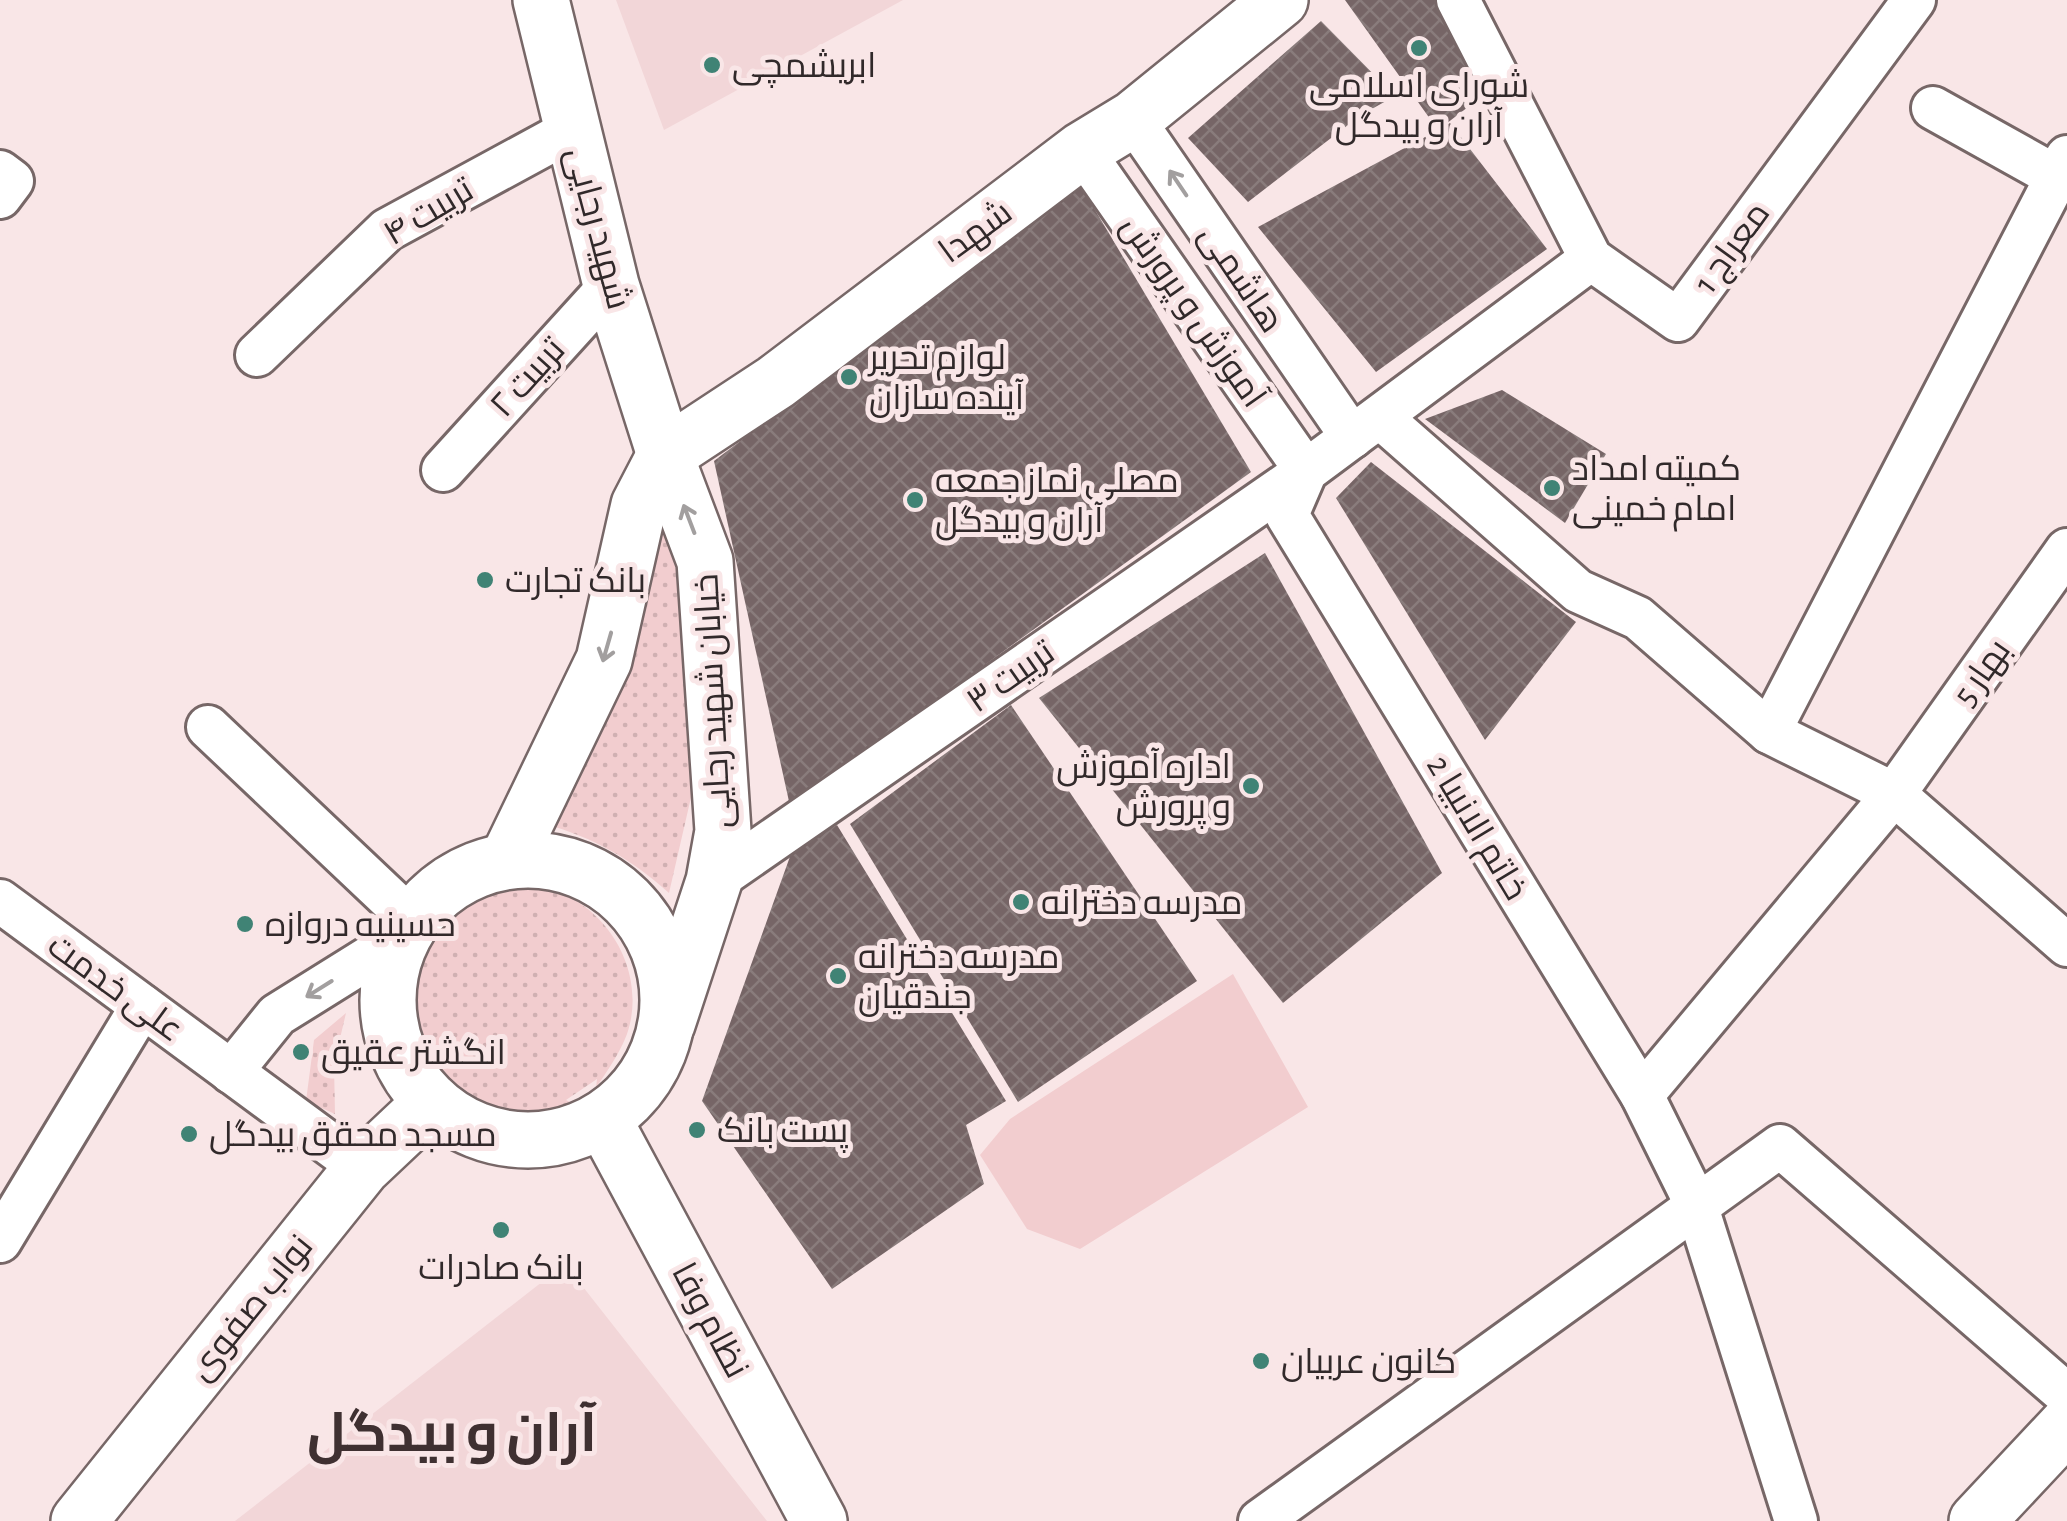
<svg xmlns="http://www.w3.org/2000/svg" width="2067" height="1521" font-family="'Alegreya Sans',Cairo,sans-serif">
	<defs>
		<pattern id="green-dots" width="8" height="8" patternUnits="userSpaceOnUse" patternTransform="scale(2.5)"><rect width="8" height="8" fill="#f2cdcf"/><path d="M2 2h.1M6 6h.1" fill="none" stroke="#d0b0b2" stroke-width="1.8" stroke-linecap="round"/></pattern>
		<pattern id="building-cross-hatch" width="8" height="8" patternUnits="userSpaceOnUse" patternTransform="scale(2.5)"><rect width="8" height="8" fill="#766566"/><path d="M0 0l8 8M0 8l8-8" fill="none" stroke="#897c7c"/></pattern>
	</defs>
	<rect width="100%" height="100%" fill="#f9e6e7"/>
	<g fill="#f2d6d8">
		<path d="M616,0H903L664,130Z"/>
		<path d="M565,1264L767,1521H235Z"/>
	</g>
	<g fill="url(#green-dots)">
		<path d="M666,478L683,561L695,780L669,893C631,859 595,838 545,824Z"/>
		<path d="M507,885C520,886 534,885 546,888C608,904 648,973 627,1034C620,1053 607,1071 596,1088L597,1079L566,1100L572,1103C553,1108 531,1114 511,1111C403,1099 369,947 470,896C481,891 496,889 507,885Z"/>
		<path d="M346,1013L334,1064L335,1114L306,1101L314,1040Z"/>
	</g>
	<path fill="#f2cdcf" d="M1233,974L1308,1107L1080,1249L1027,1229L980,1155L1010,1119Z"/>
	<g fill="url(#building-cross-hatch)">
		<path d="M1345,0H1434L1481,97L1438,130L1450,123L1547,249L1376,372L1258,227L1438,130Z"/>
		<path d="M1321,21L1395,96L1361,115L1248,202L1188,138Z"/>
		<path d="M1079,183L1251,472L790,806L714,461Z"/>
		<path d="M1502,390L1606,454L1565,523L1425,419Z"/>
		<path d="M1371,462L1576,622L1485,740L1336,498Z"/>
		<path d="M1265,553L1442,873L1283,1003L1039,698Z"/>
		<path d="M1011,705L1197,981L1018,1102L850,824Z"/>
		<path d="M837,825L1006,1101L966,1125L984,1184L832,1289L702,1101L792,851Z"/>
	</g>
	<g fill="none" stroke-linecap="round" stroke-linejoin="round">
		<g stroke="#776767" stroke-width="48">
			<g id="minor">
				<path d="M1458,0L1591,259L1678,320L1914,0"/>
				<path d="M1933,108L2055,176"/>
				<path d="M1133,119L1352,437"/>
				<path d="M0,172L12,181L0,197"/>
				<path d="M1591,259L1306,471L1287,515L1642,1095L1696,1204L1796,1521"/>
				<path d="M257,355L387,230L573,129"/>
				<path d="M1380,417L1578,591L1638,618L1769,732L1894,794L2067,945"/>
				<path d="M443,470L611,285"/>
				<path d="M208,727L413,921"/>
				<path d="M1769,732L2067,157"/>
				<path d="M714,881L1306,471L1082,150"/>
				<path d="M0,901L362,1168"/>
				<path d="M231,1072L277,1015L402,937"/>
				<path d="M1642,1095L1894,794L2067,550"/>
				<path d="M0,1241L142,1006"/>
				<path d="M1260,1521L1780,1146L2067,1395"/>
			</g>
		</g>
		<g stroke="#776767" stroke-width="60">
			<g id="tertiary">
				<path d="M665,455L776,382L1082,150L1133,119L1280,0"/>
				<path d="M1977,1521L2067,1425"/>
			</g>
		</g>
		<g stroke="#776767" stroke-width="60">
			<g id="secondary">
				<path d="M541,0L611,285L665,455L705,561L723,831L714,881L667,1024"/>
				<circle cx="528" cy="1000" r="140"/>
				<path d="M507,861L604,660L639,505L665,455"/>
				<path d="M603,1119L819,1521"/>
				<path d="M79,1521L362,1168L432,1102"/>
			</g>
		</g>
		<use href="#minor" stroke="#fff" stroke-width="42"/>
		<use href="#tertiary" stroke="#fff" stroke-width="55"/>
		<use href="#secondary" stroke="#fff" stroke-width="55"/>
	</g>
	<defs><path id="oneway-shaft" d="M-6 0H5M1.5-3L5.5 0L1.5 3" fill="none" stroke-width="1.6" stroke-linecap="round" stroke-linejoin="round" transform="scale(2.5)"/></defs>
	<g stroke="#a29f9f">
		<use href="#oneway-shaft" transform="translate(1178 183) rotate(-124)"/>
		<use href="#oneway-shaft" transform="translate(689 519) rotate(-111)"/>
		<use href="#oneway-shaft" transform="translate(607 647) rotate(106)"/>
		<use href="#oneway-shaft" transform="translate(319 989) rotate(148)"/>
	</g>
	<g fill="#408375" stroke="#f9e6e7" stroke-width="4">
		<circle cx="1419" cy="48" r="10"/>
		<circle cx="712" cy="65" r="10"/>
		<circle cx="849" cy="377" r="10"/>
		<circle cx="1552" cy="488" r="10"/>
		<circle cx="915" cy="500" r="10"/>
		<circle cx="485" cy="580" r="10"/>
		<circle cx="1251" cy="786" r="10"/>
		<circle cx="1021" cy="902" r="10"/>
		<circle cx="245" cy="924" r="10"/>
		<circle cx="838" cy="976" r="10"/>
		<circle cx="301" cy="1052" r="10"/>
		<circle cx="697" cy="1130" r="10"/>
		<circle cx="189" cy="1134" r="10"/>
		<circle cx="501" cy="1230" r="10"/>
		<circle cx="1261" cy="1361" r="10"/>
	</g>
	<g text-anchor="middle" stroke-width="10" stroke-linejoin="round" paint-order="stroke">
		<g font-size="35" fill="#31292a" stroke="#f9e6e7" text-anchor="start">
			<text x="732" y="77">ابریشمچی</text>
			<text x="1419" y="97" text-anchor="middle">شورای اسلامی<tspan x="1419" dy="40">آران و بیدگل</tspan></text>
			<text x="869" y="369">لوازم تحریر<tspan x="869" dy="40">آینده سازان</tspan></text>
			<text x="1572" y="480">کمیته امداد<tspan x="1572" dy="40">امام خمینی</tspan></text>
			<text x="935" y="492">مصلی نماز جمعه<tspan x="935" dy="40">آران و بیدگل</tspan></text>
			<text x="505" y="592">بانک تجارت</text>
			<text x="1231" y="778" text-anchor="end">اداره آموزش<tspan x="1231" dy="40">و پرورش</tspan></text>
			<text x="1041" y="914">مدرسه دخترانه</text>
			<text x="265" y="936">حسینیه دروازه</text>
			<text x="858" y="968">مدرسه دخترانه<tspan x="858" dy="40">جندقیان</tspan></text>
			<text x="321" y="1064">انگشتر عقیق</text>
			<text x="717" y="1142">پست بانک</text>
			<text x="209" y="1146">مسجد محقق بیدگل</text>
			<text x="501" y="1279" text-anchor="middle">بانک صادرات</text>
			<text x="1281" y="1373">کانون عربیان</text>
		</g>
		<g font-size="35" fill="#31292a" stroke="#f9e6e7">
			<text transform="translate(428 211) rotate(-31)" y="12">تربیت ۴</text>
			<text transform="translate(599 228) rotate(75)" y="12">شهید رجایی</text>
			<text transform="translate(975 231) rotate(-36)" y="12">شهدا</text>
			<text transform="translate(1731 247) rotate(-54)" y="12">معراج 1</text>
			<text transform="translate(1242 278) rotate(56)" y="12">هاشمی</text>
			<text transform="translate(1194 311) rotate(55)" y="12">آموزش و پرورش</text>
			<text transform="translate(527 377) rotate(-48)" y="12">تربیت ۲</text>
			<text transform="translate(1981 672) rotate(-55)" y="12">بهار 5</text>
			<text transform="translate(1010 676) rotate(-35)" y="12">تربیت ۳</text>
			<text transform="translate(712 701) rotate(-93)" y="12">خیابان شهید رجایی</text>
			<text transform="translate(1478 827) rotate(59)" y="12">خاتم الانبیا 2</text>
			<text transform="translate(116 987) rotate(36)" y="12">علی خدمت</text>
			<text transform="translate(250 1307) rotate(-51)" y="12">نواب صفوی</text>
			<text transform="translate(711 1320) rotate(62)" y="12">نظام وفا</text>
		</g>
		<g font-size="55" font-weight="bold" fill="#3f3031" stroke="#f9e6e7">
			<text x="452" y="1451">آران و بیدگل</text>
		</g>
	</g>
</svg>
